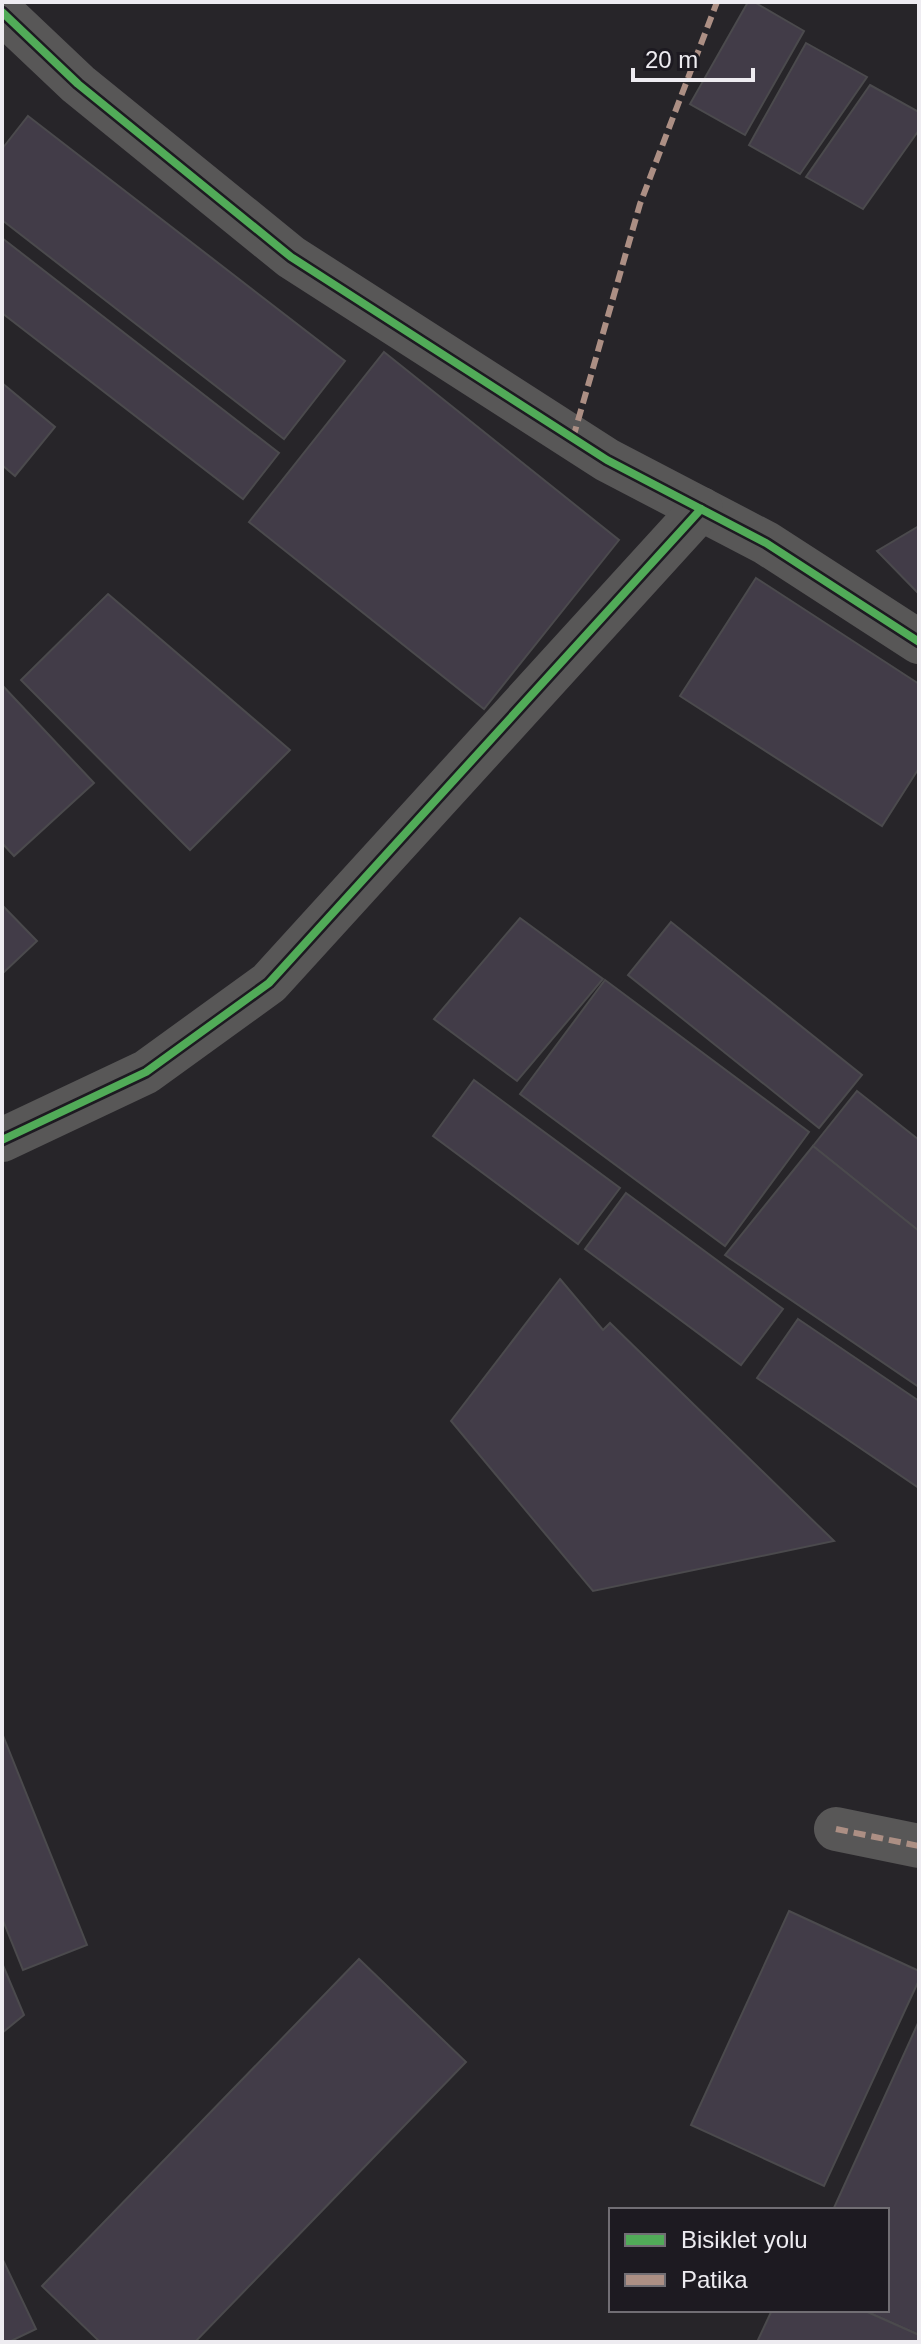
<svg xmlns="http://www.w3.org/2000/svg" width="921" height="2344" font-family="Arial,sans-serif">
	<rect width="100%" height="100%" fill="#272529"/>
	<g fill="#423c48" stroke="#4b4a4d" stroke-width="2">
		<path d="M748,2H754L804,31L745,135L690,104Z"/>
		<path d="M806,43L867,77L800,174L749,145Z"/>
		<path d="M870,85L919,112V130L863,209L806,177Z"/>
		<path d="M28,116L345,361L284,439L2,220V149Z"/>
		<path d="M2,238L279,453L243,499L2,313Z"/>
		<path d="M384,352L619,540L484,709L249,522Z"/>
		<path d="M2,383L55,427L15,476L2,465Z"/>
		<path d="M919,526V594L877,551Z"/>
		<path d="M756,578L919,684V768L882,826L680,696Z"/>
		<path d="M108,594L290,750L190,850L21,680Z"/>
		<path d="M2,685L94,783L14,856L2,843Z"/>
		<path d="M2,905L37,941L2,974Z"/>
		<path d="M520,918L603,979L517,1081L434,1019Z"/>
		<path d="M671,922L862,1075L819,1128L628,975Z"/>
		<path d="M605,980L809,1132L725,1246L520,1094Z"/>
		<path d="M474,1080L620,1188L578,1244L433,1136Z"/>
		<path d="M857,1091L919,1140V1231L813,1146Z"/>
		<path d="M813,1146L919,1231V1387L725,1255Z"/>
		<path d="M626,1193L783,1309L741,1365L585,1249Z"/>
		<path d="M560,1279L603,1330L610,1323L834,1541L593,1591L451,1421Z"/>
		<path d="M798,1319L919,1401V1488L757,1378Z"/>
		<path d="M2,1733L87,1945L23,1970L2,1918Z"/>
		<path d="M789,1911L919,1971V1980L824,2186L691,2125Z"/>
		<path d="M359,1959L466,2062L195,2342H100L42,2286Z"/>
		<path d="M2,1963L24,2015L2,2033Z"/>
		<path d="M919,2021V2335L863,2310H887V2210H833Z"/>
		<path d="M2,2258L36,2329L9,2342H2Z"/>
		<path d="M772,2310H863L919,2335V2340L918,2342H757Z"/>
	</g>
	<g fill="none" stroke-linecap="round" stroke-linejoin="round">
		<g stroke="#585757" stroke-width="44">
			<path d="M2,12L78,84L291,257L607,460L766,543L919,642"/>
			<path d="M2,1140L146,1072L269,983L701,509"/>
			<path d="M836,1829L919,1846"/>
		</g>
		<g stroke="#ac8f84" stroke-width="6" stroke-dasharray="12 6" stroke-linecap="butt">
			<path d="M573,438L640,204L717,2"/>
			<path d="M836,1829L919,1846"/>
		</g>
		<g stroke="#1d1a21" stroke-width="13">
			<g id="cycleway">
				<path d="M2,12L78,84L291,257L607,460L766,543L919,642"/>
				<path d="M2,1140L146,1072L269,983L701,509"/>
			</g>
		</g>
		<use href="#cycleway" stroke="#51ab58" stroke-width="8"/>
	</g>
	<rect width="921" height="2344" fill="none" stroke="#eeecf1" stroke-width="8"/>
	<rect x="609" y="2208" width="280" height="104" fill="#1d1a21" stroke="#716e74" stroke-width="2"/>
	<rect x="625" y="2234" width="40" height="12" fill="#51ab58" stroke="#716e74" stroke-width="2"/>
	<text x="681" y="2248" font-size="24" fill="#eeecf1">Bisiklet yolu</text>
	<rect x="625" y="2274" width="40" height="12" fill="#ac8f84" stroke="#716e74" stroke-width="2"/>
	<text x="681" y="2288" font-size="24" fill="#eeecf1">Patika</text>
	<path d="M633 68v12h120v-12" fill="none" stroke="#eeecf1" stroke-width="4"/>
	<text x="645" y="68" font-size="24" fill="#eeecf1" stroke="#1d1a21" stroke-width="6" paint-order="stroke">20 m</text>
</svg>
